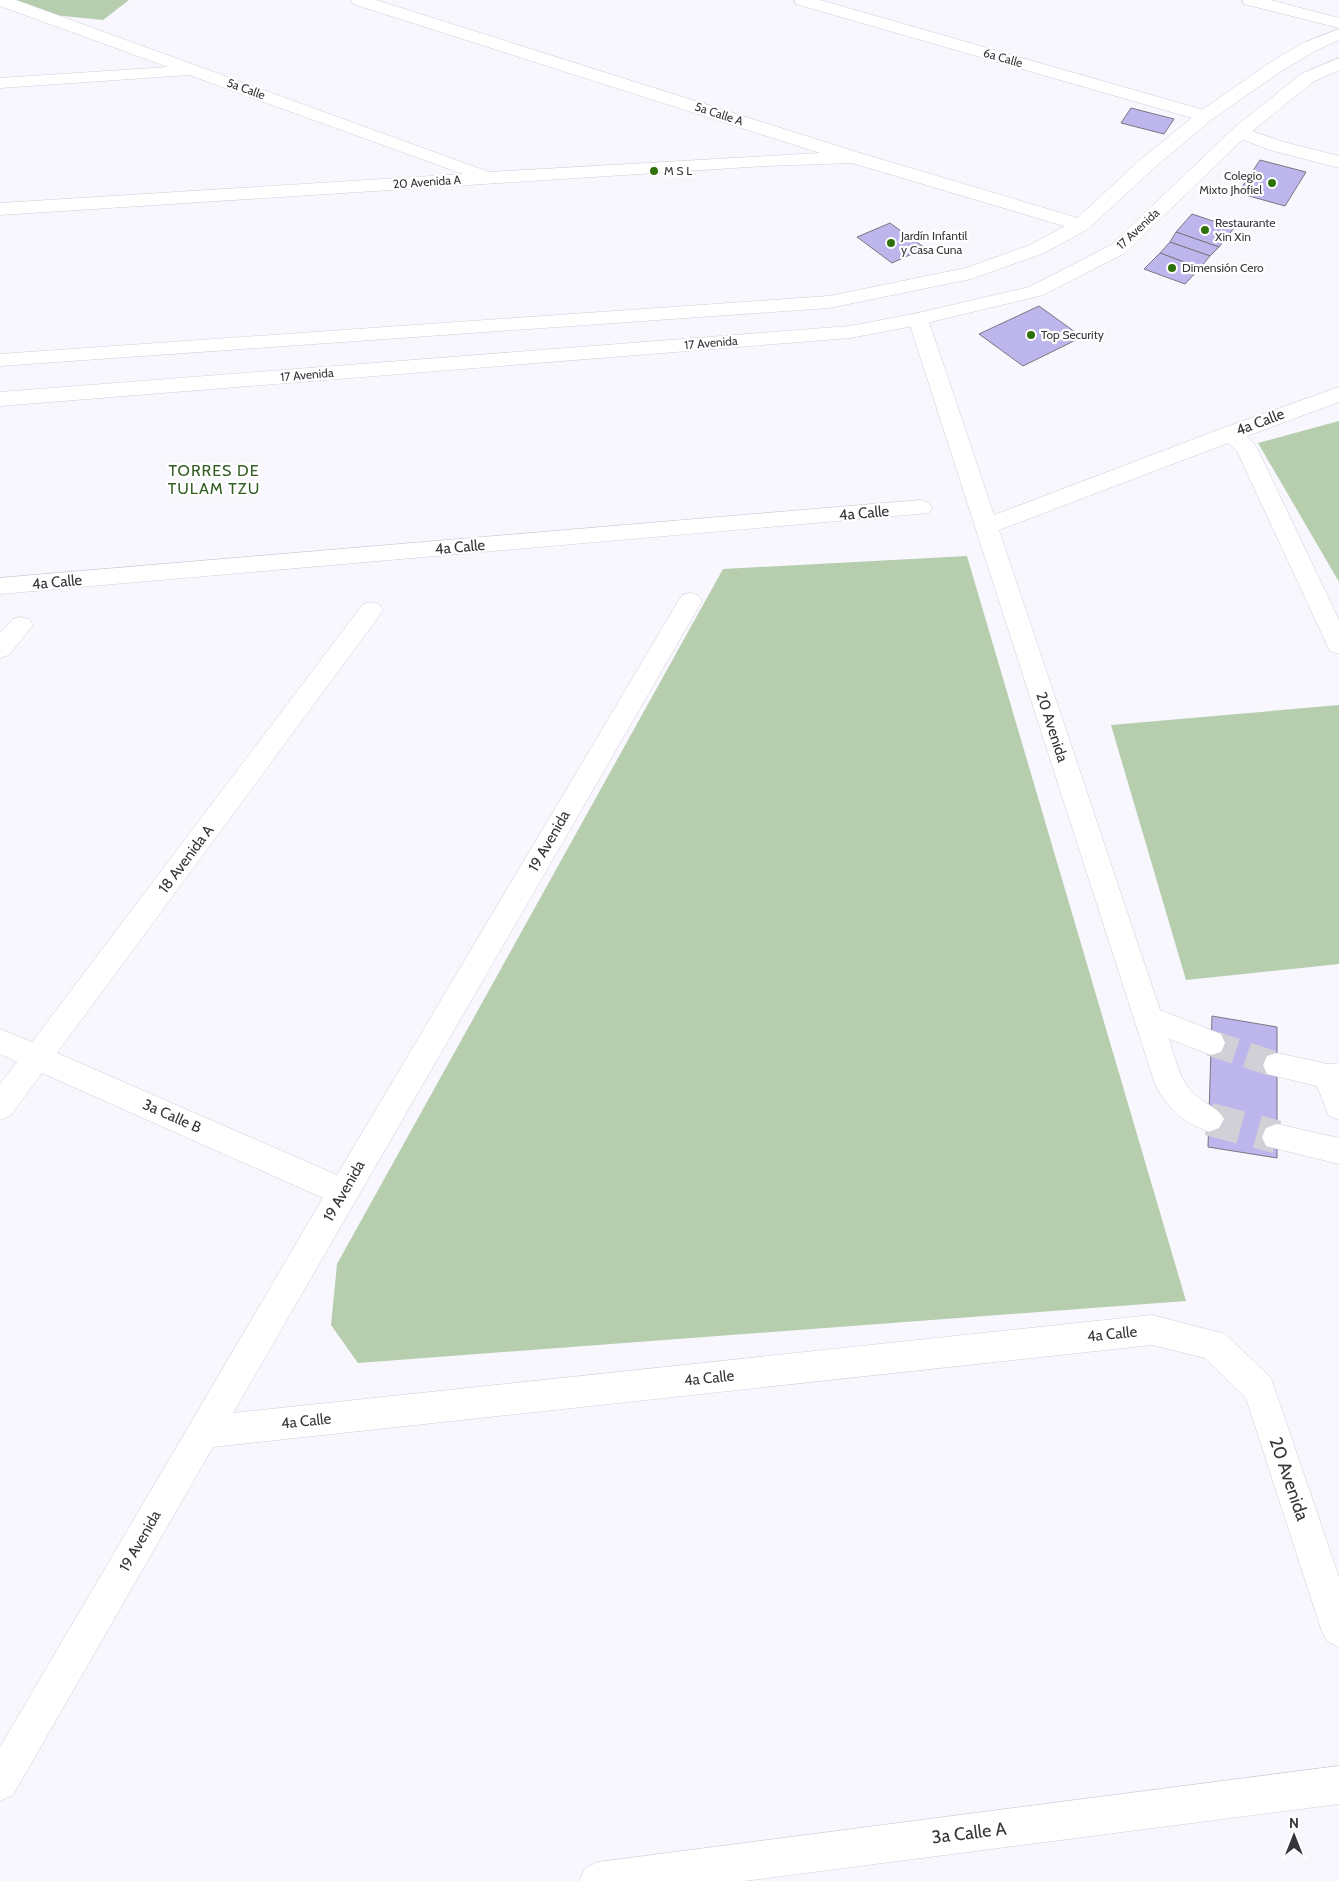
<svg xmlns="http://www.w3.org/2000/svg" width="1339" height="1881" font-family="Cabin,sans-serif">
	<rect width="100%" height="100%" fill="#f8f7fe"/>
	<g fill="#b6cdae">
		<path d="M12,0H129L103,20L14,11Z"/>
		<path d="M1339,421V582L1258,443Z"/>
		<path d="M967,556L1186,1301L358,1363L331,1325L337,1264L723,569Z"/>
		<path d="M1339,705V964L1186,980L1111,725Z"/>
	</g>
	<g fill="#bcb6ed" stroke="#787781">
		<path d="M1131,108L1174,119L1164,134L1121,123Z"/>
		<path d="M1260,160L1306,172L1285,206L1238,193Z"/>
		<path d="M1192,214L1234,228L1219,247L1176,232Z"/>
		<path d="M890,223L925,248L892,263L857,237Z"/>
		<path d="M1176,232L1219,247L1210,256L1170,242Z"/>
		<path d="M1170,242L1210,256L1200,268L1160,253Z"/>
		<path d="M1160,253L1200,268L1185,284L1144,269Z"/>
		<path d="M1039,306L1082,337L1023,366L979,334Z"/>
		<path d="M1212,1016L1277,1027V1158L1208,1147Z"/>
	</g>
	<g fill="none" stroke-linecap="round" stroke-linejoin="round">
		<path stroke="#d1d0d7" stroke-width="26" stroke-dasharray="26 12" stroke-linecap="butt" d="M1211,1043L1277,1065"/>
		<path stroke="#d1d0d7" stroke-width="33" stroke-dasharray="33 17" stroke-linecap="butt" d="M1209,1119L1277,1137"/>
		<g stroke="#ceced8" stroke-width="1">
			<g id="minor">
				<path d="M0,0H16L489,172L820,153L353,4L351,0H376L860,153L1088,221L1091,225L1088,229L1081,231L1074,229L852,163L765,166L0,215V203L463,174L189,75L0,88V78L168,67L0,6Z"/>
				<path d="M794,0H820L1211,112L1214,116L1211,120L1205,121L1199,120L796,4Z"/>
				<path d="M1242,0H1270L1339,18V28L1244,4Z"/>
				<path d="M1240,127L1284,142L1339,156V168L1270,150L1234,136L1231,132L1234,128Z"/>
				<path d="M918,313L925,315L928,319L994,515L1223,428L1339,387V402L1247,436L1257,448L1339,620V654L1330,651L1327,645L1237,451L1228,443L999,530L1160,1010L1221,1034L1225,1043L1221,1052L1211,1055L1169,1039C1175,1057 1179,1079 1192,1092C1202,1103 1217,1106 1224,1119L1219,1128L1209,1132C1183,1122 1168,1109 1155,1084L908,319L911,315Z"/>
				<path d="M921,500L929,503L932,508L929,513L0,594V578Z"/>
				<path d="M690,593L698,595L702,601L233,1413L1152,1315L1225,1334L1271,1378L1339,1577V1647L1327,1641L1321,1629L1246,1398L1205,1358L1152,1345L213,1447L13,1795L0,1801V1747L323,1198L42,1073L10,1116L0,1120V1084L17,1062L0,1054V1029L32,1042L363,604L371,602L379,604L383,610L379,616L57,1053L337,1175L682,595Z"/>
				<path d="M21,617L29,619L33,625L9,655L0,658V633L13,619Z"/>
				<path d="M1277,1053L1328,1064L1339,1063V1120L1329,1116L1317,1086L1267,1074L1263,1065L1267,1056Z"/>
				<path d="M1277,1124L1339,1138V1164L1266,1146L1262,1137L1266,1128Z"/>
				<path d="M1339,1766V1804L744,1881H579L585,1868L598,1862Z"/>
			</g>
		</g>
		<g stroke="#ceced8" stroke-width="1">
			<g id="major">
				<path d="M1339,29V40L1315,51L1280,72L1211,120L1154,168L1088,229L1044,253L971,279L829,308L0,366V354L829,296L966,268L1030,245L1074,221L1140,160L1199,112L1268,64L1303,43Z"/>
				<path d="M1339,58V70L1313,82L1246,136L1125,253L1043,295L918,325L850,338L0,406V392L850,326L918,313L1029,287L1111,245L1234,128L1301,74Z"/>
			</g>
		</g>
		<use href="#minor" fill="#fff" fill-rule="evenodd"/>
		<use href="#major" fill="#fff" fill-rule="evenodd"/>
	</g>
	<g fill="#2e700a" stroke="#fff" stroke-width="2">
		<circle cx="654" cy="171" r="5"/>
		<circle cx="1272" cy="183" r="5"/>
		<circle cx="1205" cy="230" r="5"/>
		<circle cx="891" cy="243" r="5"/>
		<circle cx="1172" cy="268" r="5"/>
		<circle cx="1031" cy="335" r="5"/>
	</g>
	<g text-anchor="middle" stroke-width="4.5" stroke-linejoin="round" paint-order="stroke">
		<g font-size="12" fill="#36353a" stroke="#fff">
			<text transform="translate(1003 58) rotate(16)" y="4">6a Calle</text>
			<text transform="translate(246 89) rotate(20)" y="4">5a Calle</text>
			<text transform="translate(719 114) rotate(18)" y="4">5a Calle A</text>
			<text transform="translate(427 182) rotate(-4)" y="4">20 Avenida A</text>
			<text transform="translate(1138 229) rotate(-43)" y="4">17 Avenida</text>
			<text transform="translate(711 343) rotate(-5)" y="4">17 Avenida</text>
			<text transform="translate(307 375) rotate(-5)" y="4">17 Avenida</text>
		</g>
		<g font-size="12" fill="#36353a" stroke="#fff" text-anchor="start">
			<text x="664" y="175">M S L</text>
			<text x="1262" y="180" text-anchor="end">Colegio<tspan x="1262" dy="14">Mixto Jhofiel</tspan></text>
			<text x="1215" y="227">Restaurante<tspan x="1215" dy="14">Xin Xin</tspan></text>
			<text x="901" y="240">Jardín Infantil<tspan x="901" dy="14">y Casa Cuna</tspan></text>
			<text x="1182" y="272">Dimensión Cero</text>
			<text x="1041" y="339">Top Security</text>
		</g>
		<g font-size="15" fill="#36353a" stroke="#fff">
			<text transform="translate(1260 422) rotate(-21)" y="5">4a Calle</text>
			<text transform="translate(864 513) rotate(-5)" y="5">4a Calle</text>
			<text transform="translate(460 547) rotate(-5)" y="5">4a Calle</text>
			<text transform="translate(57 582) rotate(-5)" y="5">4a Calle</text>
			<text transform="translate(1052 727) rotate(72)" y="5">20 Avenida</text>
			<text transform="translate(549 841) rotate(-60)" y="5">19 Avenida</text>
			<text transform="translate(186 859) rotate(-53)" y="5">18 Avenida A</text>
			<text transform="translate(172 1116) rotate(24)" y="5">3a Calle B</text>
			<text transform="translate(344 1191) rotate(-60)" y="5">19 Avenida</text>
			<text transform="translate(1112 1334) rotate(-6)" y="5">4a Calle</text>
			<text transform="translate(709 1378) rotate(-6)" y="5">4a Calle</text>
			<text transform="translate(306 1421) rotate(-6)" y="5">4a Calle</text>
			<text transform="translate(140 1541) rotate(-60)" y="5">19 Avenida</text>
		</g>
		<g font-size="16" letter-spacing="1" fill="#335d23" stroke="#fff">
			<text x="214" y="476">TORRES DE<tspan x="214" dy="18">TULAM TZU</tspan></text>
		</g>
		<g font-size="18" fill="#36353a" stroke="#fff">
			<text transform="translate(1289 1479) rotate(71)" y="6">20 Avenida</text>
			<text transform="translate(969 1833) rotate(-7)" y="6">3a Calle A</text>
		</g>
	</g>
	<g transform="translate(1294 1836)" stroke="#ffffff" stroke-width="4" paint-order="stroke">
	<path d="M0-4L9 19L0 12L-9 19Z" fill="#36353a"/>
	<text y="-8" font-size="14" font-weight="bold" text-anchor="middle" fill="#36353a">N</text>
	</g>
</svg>
